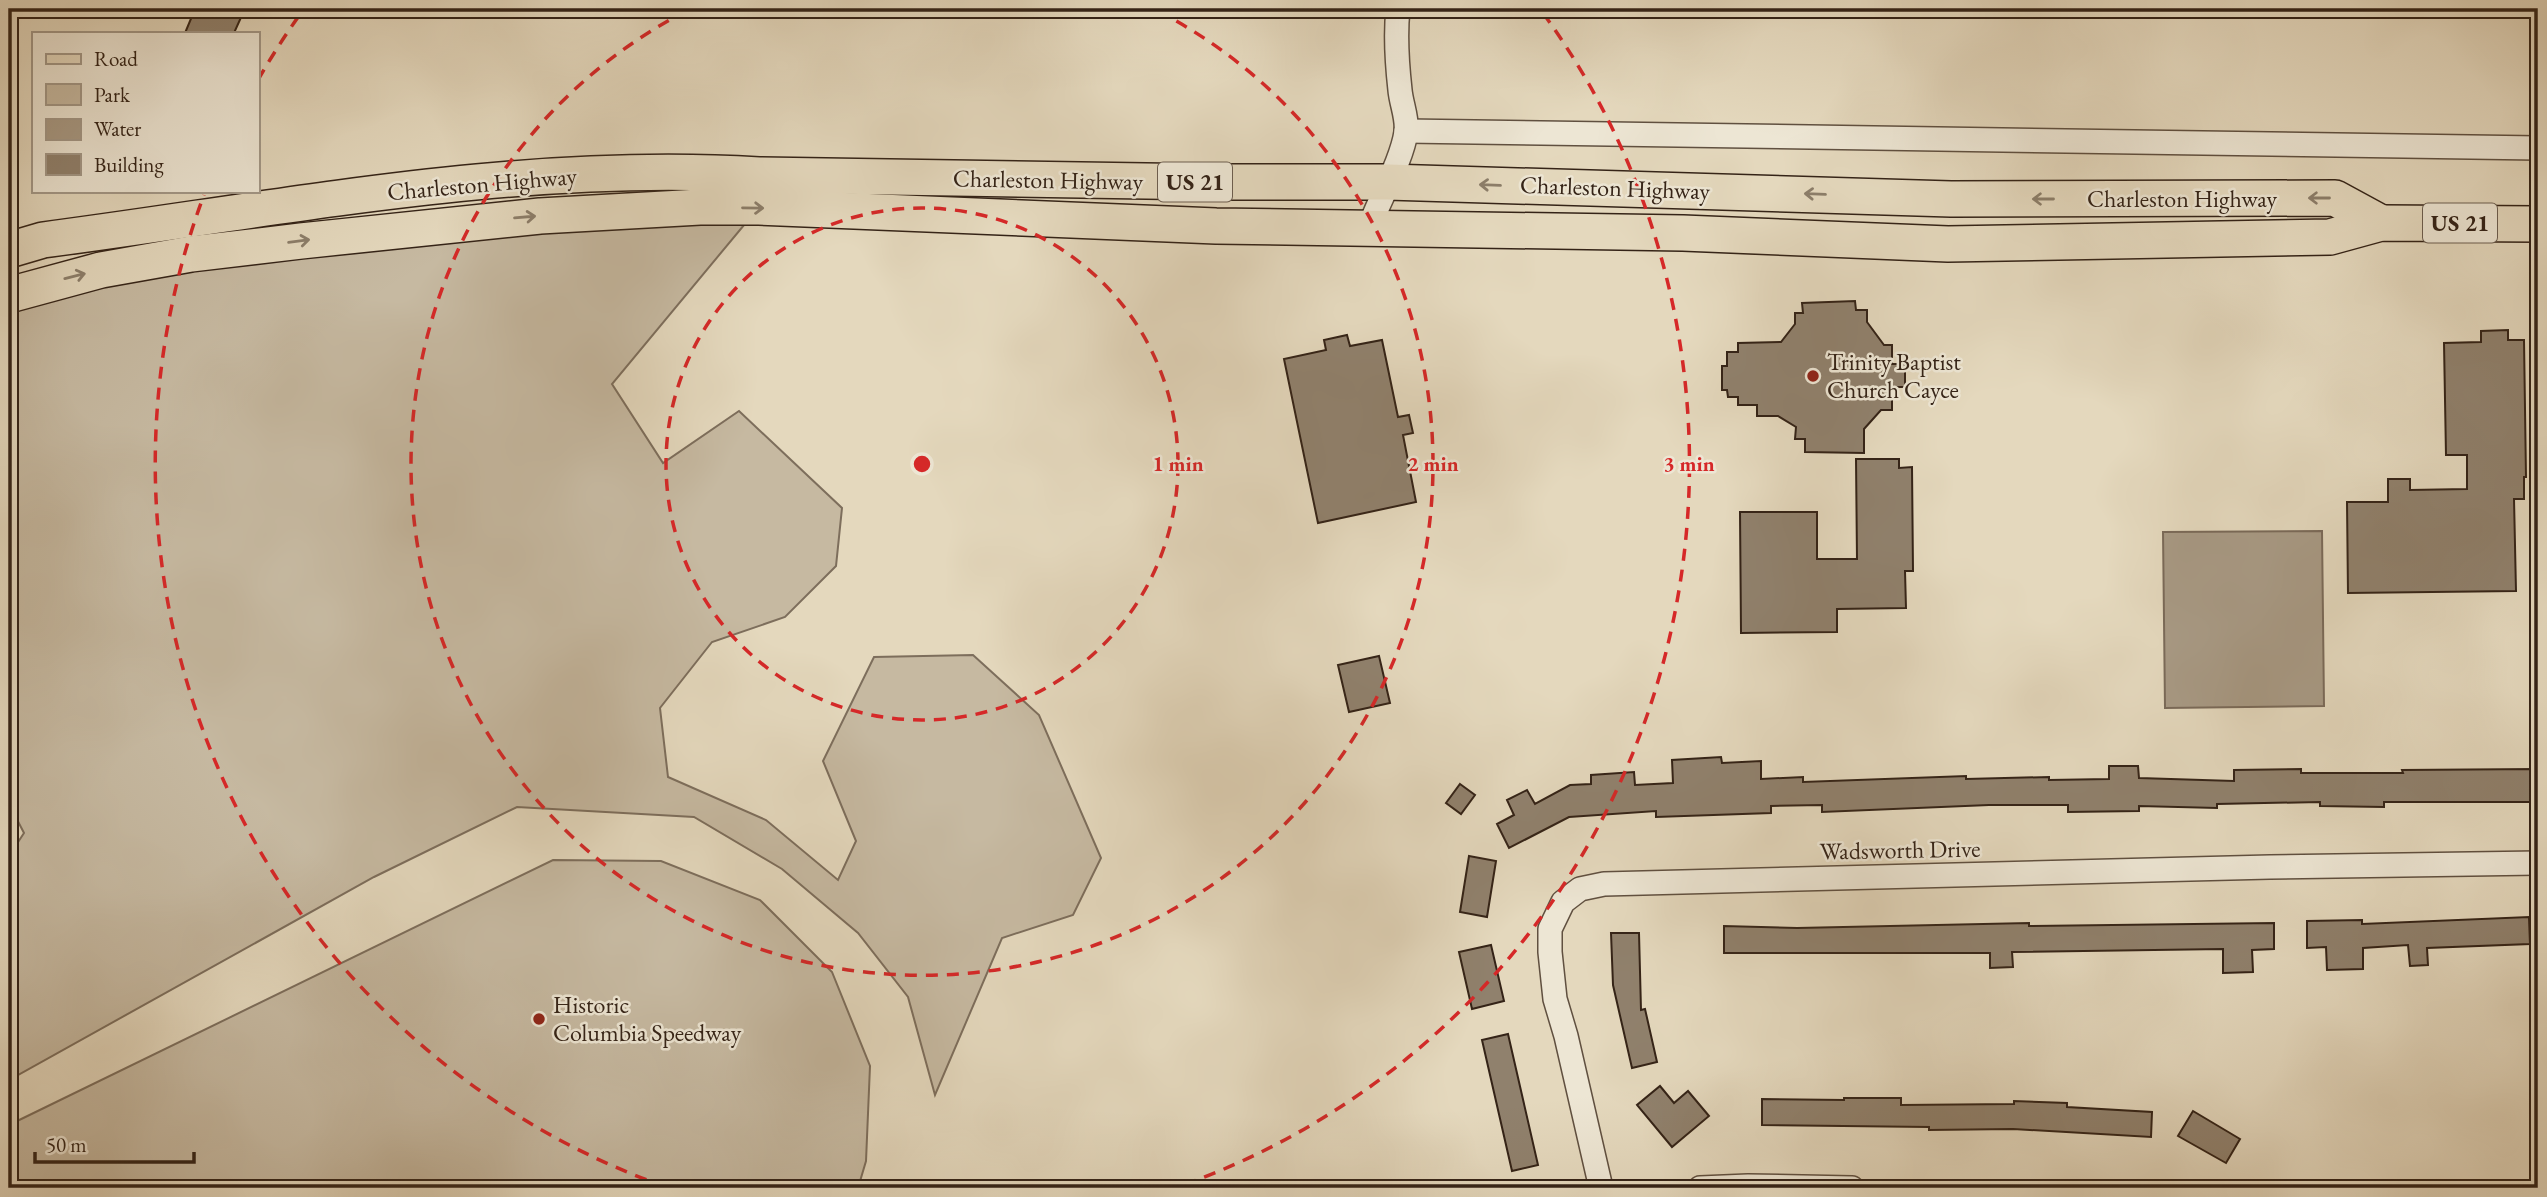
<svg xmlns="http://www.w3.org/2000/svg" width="2547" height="1197" font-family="'EB Garamond',serif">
	<rect width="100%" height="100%" fill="#e4d8bd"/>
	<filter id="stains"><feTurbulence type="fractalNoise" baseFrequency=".00286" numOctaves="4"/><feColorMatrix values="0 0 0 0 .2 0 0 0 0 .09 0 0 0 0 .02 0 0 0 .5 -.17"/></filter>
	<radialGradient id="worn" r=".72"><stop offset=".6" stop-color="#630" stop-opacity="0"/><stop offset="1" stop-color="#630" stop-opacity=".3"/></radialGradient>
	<g fill="#c6b9a1" stroke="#7d6e5c" stroke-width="2">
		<path d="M759,207L612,384L663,463L739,411L842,508L836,566L785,617L712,642L660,708L668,777L766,820L838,880L856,841L823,761L874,657L973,655L1039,715L1101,858L1073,915L1002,938L935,1095L908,997L858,933L782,869L694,817L517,807L374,877L9,1080V856L24,833L9,804V295L67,278Z"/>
		<path d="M553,860L661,861L760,900L832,972L870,1066L866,1161L858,1188H9V1125Z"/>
	</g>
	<path fill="#a89a85" stroke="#7a6a59" stroke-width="2" d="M2322,531L2324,706L2165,708L2163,532Z"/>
	<g fill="#90816d" stroke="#342317" stroke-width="2">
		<path d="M195,9H207L221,15L224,9H234L243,13L234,33H185Z"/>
		<path d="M1855,301L1856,310H1867V322L1884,345H1892V364H1905V387H1892V410H1881L1864,429V453L1805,452V439H1795L1796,427L1778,416H1757V405H1738V397H1728L1727,390H1722V366H1727V352H1738V343L1781,342L1795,324V313H1803L1802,303Z"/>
		<path d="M2508,330V340H2524L2526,477H2524V499H2514L2516,591L2348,593L2347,502H2388V479H2410V490L2467,489V455H2446L2444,343L2481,342V331Z"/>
		<path d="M1347,335L1350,346L1382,340L1398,417L1409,415L1413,433L1403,435L1416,502L1318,523L1284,359L1326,350L1324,340Z"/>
		<path d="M1856,459H1899V468L1912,467L1913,571H1905L1906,608L1837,609V632L1741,633L1740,512H1817V559H1857Z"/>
		<path d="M1379,656L1390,703L1349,712L1338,665Z"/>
		<path d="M1721,757L1722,763L1761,761V779L1803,777V782L1966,776V779L2049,777V780L2109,779V766H2138L2139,778L2234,781V770L2301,769V773H2403L2402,770L2538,769V802H2384V807L2320,806V802L2217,804V808L2139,806V811L2068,812V805H1989L1822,812V805L1771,806V813L1656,817V811L1569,817L1509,848L1497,824L1514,815L1507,800L1527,790L1535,804L1570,785L1591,784V775L1634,772L1635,785L1673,783L1672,760Z"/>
		<path d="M1460,784L1475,795L1461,814L1446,803Z"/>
		<path d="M1469,856L1496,861L1487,917L1460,912Z"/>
		<path d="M2529,917L2530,944L2427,948L2428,965L2410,966L2408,945L2363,948V969L2327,970L2326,947L2307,948V921L2362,920V924Z"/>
		<path d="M2029,923V926L2274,923V949L2252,950L2253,972L2223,973V949L2012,952L2013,967L1990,968V953H1724V926L1797,928Z"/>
		<path d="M1611,933H1639L1641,1010L1645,1009L1657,1062L1632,1068L1613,985Z"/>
		<path d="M1491,945L1504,1001L1472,1009L1459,952Z"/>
		<path d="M1508,1034L1538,1165L1512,1171L1482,1040Z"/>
		<path d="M1660,1086L1674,1103L1688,1091L1709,1116L1672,1147L1637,1105Z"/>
		<path d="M1844,1098H1901V1105L2014,1104V1101L2067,1103V1107L2152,1112L2151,1137L2013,1129L1929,1130V1127L1762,1125V1099L1844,1100Z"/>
		<path d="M2193,1111L2240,1139L2226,1163L2178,1136Z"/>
	</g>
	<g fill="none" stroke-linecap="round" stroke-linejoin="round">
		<g stroke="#605040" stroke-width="26">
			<g id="minor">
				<path d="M1406,131L2538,148"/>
				<path d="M1369,228C1379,200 1402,160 1406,132C1408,119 1401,103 1400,90C1397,63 1395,36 1398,9"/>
				<path d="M1601,1188L1566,1036L1555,999L1550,952V929L1563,902L1580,889L1604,884L2270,867L2538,863"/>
				<path d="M1700,1188L1748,1186L1852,1188"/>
			</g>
		</g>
		<g stroke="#342317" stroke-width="38">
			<g id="primary">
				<path d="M9,250L43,240C280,209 519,160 759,175L1211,182H1388L1951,199L2335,198L2381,223"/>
				<path d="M9,295L101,270L191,254L301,241L540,216L700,207H759L1216,226L1683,233L1948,244L2330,237L2381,223L2538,224"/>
			</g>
		</g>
		<use href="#minor" stroke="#ede6d4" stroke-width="23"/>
		<use href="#primary" stroke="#e4d8bd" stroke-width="35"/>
	</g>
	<defs><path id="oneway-shaft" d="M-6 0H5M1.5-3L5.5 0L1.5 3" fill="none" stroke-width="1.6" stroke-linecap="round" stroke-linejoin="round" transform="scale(1.75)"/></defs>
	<g stroke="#8c7e6a">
		<use href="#oneway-shaft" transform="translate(1490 185) rotate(-178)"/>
		<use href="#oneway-shaft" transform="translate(1815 194) rotate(-178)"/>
		<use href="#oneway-shaft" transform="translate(2319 198) rotate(180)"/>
		<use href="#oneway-shaft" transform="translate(2043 199) rotate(180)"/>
		<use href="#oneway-shaft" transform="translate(753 208) rotate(1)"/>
		<use href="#oneway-shaft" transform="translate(525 217) rotate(-5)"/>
		<use href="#oneway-shaft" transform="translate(299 241) rotate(-7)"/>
		<use href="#oneway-shaft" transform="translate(75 276) rotate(-14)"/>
	</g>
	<g fill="none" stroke="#d62828" stroke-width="3.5" stroke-dasharray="12 9">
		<circle cx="922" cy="464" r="256"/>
		<path d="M1158 11A511 511 0 1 1 686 11"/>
		<path d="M666 1187A767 767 0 0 1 204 195M258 80A767 767 0 0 1 301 13M1543 13A767 767 0 0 1 1178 1187"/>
	</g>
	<g fill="#8f2418" stroke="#ede6d4" stroke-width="2.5">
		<circle cx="1813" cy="376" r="7"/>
		<circle cx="539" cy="1019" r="7"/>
	</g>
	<g text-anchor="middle" stroke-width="5" stroke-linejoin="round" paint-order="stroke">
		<g fill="#ede6d4" stroke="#6c5e50" stroke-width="2">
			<rect x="1158" y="162.5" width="74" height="39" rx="5"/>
			<rect x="2423" y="203.5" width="74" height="39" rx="5"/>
		</g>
		<g font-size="23" font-weight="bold" fill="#342317">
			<text x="1195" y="190">US 21</text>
			<text x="2460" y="231">US 21</text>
		</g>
		<g font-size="24" fill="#342317" stroke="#ede6d4">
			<text transform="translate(1048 180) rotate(1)" y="8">Charleston Highway</text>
			<text transform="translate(482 184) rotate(-5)" y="8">Charleston Highway</text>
			<text transform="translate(1615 188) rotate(2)" y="8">Charleston Highway</text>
			<text x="2182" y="207">Charleston Highway</text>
			<text transform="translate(1900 850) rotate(-1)" y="8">Wadsworth Drive</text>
		</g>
		<g font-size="24" fill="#342317" stroke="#ede6d4" text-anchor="start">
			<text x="1827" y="370">Trinity Baptist<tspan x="1827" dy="28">Church Cayce</tspan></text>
			<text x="553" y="1013">Historic<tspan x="553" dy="28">Columbia Speedway</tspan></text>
		</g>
	</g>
	<circle cx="922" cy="464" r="10" fill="#d62828" stroke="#ede6d4" stroke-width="3.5"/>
	<g font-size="21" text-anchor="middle" font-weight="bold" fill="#d62828" stroke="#ede6d4" stroke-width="5" stroke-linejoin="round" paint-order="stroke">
		<text x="1178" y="471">1 min</text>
		<text x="1433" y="471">2 min</text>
		<text x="1689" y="471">3 min</text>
	</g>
	<rect width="2547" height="1197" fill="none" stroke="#e4d8bd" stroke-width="35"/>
	<rect x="10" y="10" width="2526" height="1176" fill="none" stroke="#342317" stroke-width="3.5"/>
	<rect x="18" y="18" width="2512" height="1162" fill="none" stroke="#342317" stroke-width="2"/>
	<rect x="32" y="32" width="228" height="161" fill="#ede6d4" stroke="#a39888" stroke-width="2"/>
	<rect x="46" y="54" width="35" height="10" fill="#e4d8bd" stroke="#a39888" stroke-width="2"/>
	<text x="94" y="66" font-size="21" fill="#342317">Road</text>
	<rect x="46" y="84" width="35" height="21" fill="#c6b9a1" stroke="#a39888" stroke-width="2"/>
	<text x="94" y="102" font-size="21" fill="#342317">Park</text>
	<rect x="46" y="119" width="35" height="21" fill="#a89a85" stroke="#a39888" stroke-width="2"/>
	<text x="94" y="136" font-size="21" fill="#342317">Water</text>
	<rect x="46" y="154" width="35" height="21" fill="#90816d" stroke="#a39888" stroke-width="2"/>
	<text x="94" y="172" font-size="21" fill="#342317">Building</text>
	<path d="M35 1152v10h159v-10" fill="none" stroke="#342317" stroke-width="3.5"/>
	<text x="46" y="1152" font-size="21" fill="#342317" stroke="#ede6d4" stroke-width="5" paint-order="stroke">50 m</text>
	<rect width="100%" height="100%" filter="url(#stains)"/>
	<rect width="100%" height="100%" fill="url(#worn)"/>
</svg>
